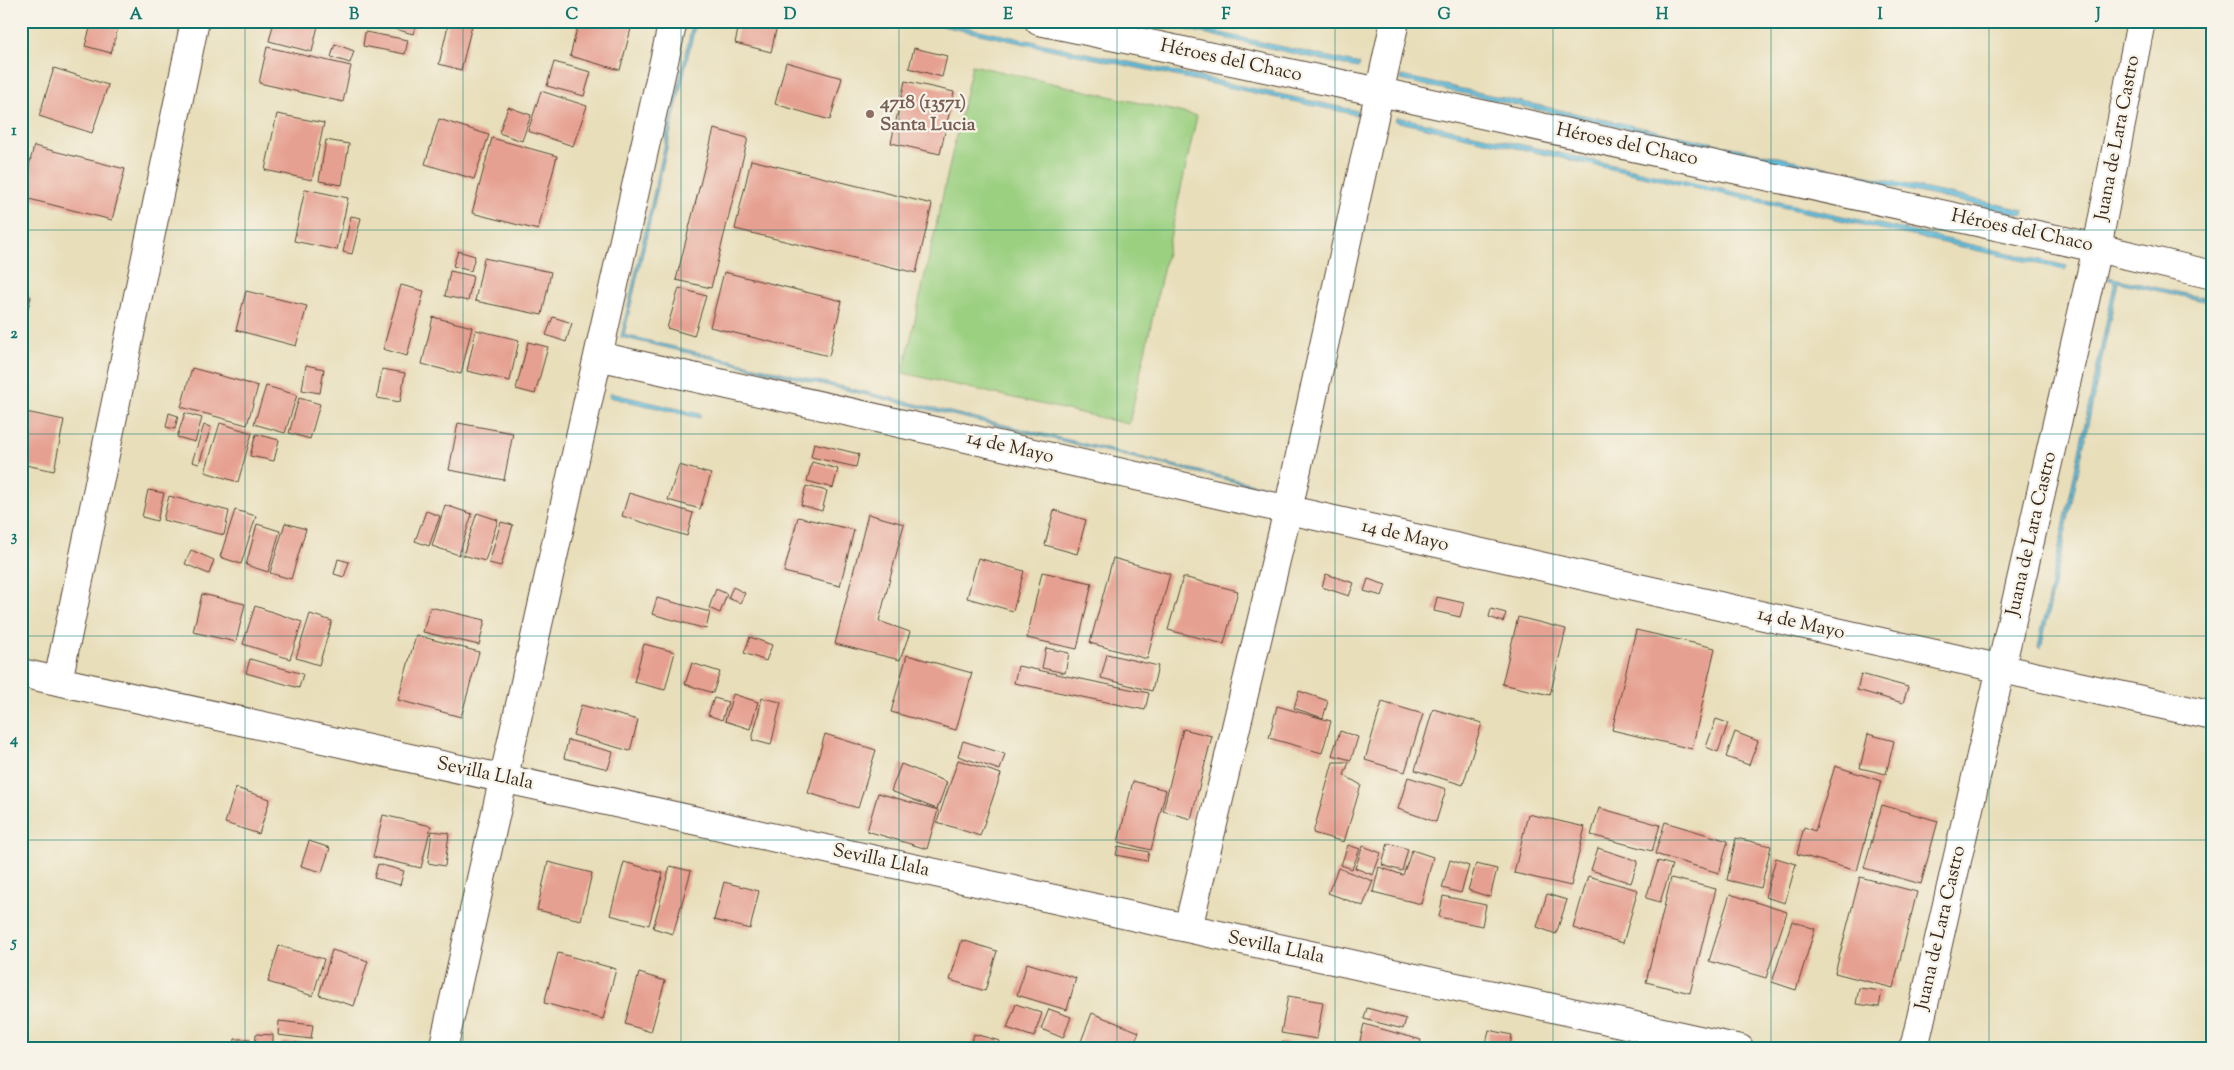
<svg xmlns="http://www.w3.org/2000/svg" width="2234" height="1070" font-family="'Sorts Mill Goudy',serif">
  <rect width="100%" height="100%" fill="#f7f3e8"/>
  <filter id="ink" filterUnits="userSpaceOnUse"><feTurbulence type="fractalNoise" baseFrequency=".02" numOctaves="2"/><feDisplacementMap in="SourceGraphic" scale="10" xChannelSelector="R" yChannelSelector="G"/><feConvolveMatrix kernelMatrix="1 2 1 2 8 2 1 2 1" color-interpolation-filters="sRGB"/></filter>
  <filter id="wash" filterUnits="userSpaceOnUse"><feTurbulence type="fractalNoise" baseFrequency=".0096" numOctaves="4" result="noise"/><feDisplacementMap in="SourceGraphic" scale="20" xChannelSelector="R" yChannelSelector="G"/><feGaussianBlur stdDeviation="1.12" result="paint"/><feColorMatrix in="noise" values="0 0 0 0 0 0 0 0 0 0 0 0 0 0 0 0 0 1.4 0 .05"/><feComposite in="paint" operator="in"/></filter>
  <g filter="url(#wash)">
    <rect width="100%" height="100%" fill="#e8deba"/>
    <path fill="#9bd081" stroke="#6b7d50" d="M972 65 1197 116 1129 424 903 373Z"/>
    <path fill="#60bfdf" stroke="#4e747e" d="M693 21H696L624 335 1267 487 1266 489 621 337Z
      M919 21H937L1358 111 1357 115Z
      M1149 21H1166L1360 64 1358 68Z
      M1402 76 2024 210 2023 215 1401 80Z
      M1397 117 2067 266 2065 270 1395 121Z
      M2109 277 2213 300V303L2118 282 2041 648 2038 647 2115 281 2109 280Z
      M610 393 700 414V418L609 397Z"/>
    <g id="blocks">
      <path fill="#e6a091" d="M92 21H120L111 53 85 46Z
        M274 21H319L312 52 269 41Z
        M366 21H417L413 34Z
        M449 21H473L461 70 439 64Z
        M579 21H619L632 25 620 70 570 56Z
        M740 21H778L771 52 735 43Z
        M365 32 408 40 405 54 363 46Z
        M335 44 354 51 350 63 331 57Z
        M267 47 351 66 343 102 259 83Z
        M914 48 947 56 942 77 909 68Z
        M554 62 591 72 584 96 547 86Z
        M786 62 842 78 830 120 775 104Z
        M54 68 108 85 92 133 39 116Z
        M905 81 954 92 940 154 891 143Z
        M541 91 587 106 573 146 528 131Z
        M508 107 531 115 522 141 499 133Z
        M277 114 324 123 312 180 265 170Z
        M439 119 489 135 474 179 425 164Z
        M714 129 748 138 711 288 676 280Z
        M492 138 557 156 538 230 472 213Z
        M326 140 349 144 342 185 319 181Z
        M34 146 125 169 112 220 21 197Z
        M751 160 932 204 916 273 735 229Z
        M305 189 348 198 337 250 294 241Z
        M351 216 361 218 352 254 343 252Z
        M458 251 475 256 471 271 453 266Z
        M484 258 551 272 542 315 475 301Z
        M450 271 473 276 468 301 445 296Z
        M724 272 842 301 829 356 710 327Z
        M401 285 424 291 407 356 383 349Z
        M679 288 706 296 694 336 667 328Z
        M246 291 307 306 296 346 236 330Z
        M21 294 31 297 22 330H21Z
        M433 317 472 327 461 374 422 364Z
        M553 317 572 323 566 342 546 335Z
        M476 330 519 340 510 381 467 371Z
        M528 342 548 347 535 394 516 389Z
        M306 365 324 369 320 393 302 390Z
        M192 368 258 386 247 425 181 407Z
        M382 369 405 373 400 402 377 398Z
        M266 386 297 395 285 433 254 424Z
        M299 398 320 404 310 439 289 433Z
        M21 411 64 420 54 471 21 464Z
        M169 413 178 416 175 429 166 427Z
        M185 413 202 418 195 442 177 437Z
        M220 423 252 433 238 482 205 472Z
        M458 423 513 433 504 480 449 470Z
        M204 425 211 427 199 464 192 462Z
        M256 434 279 440 274 461 250 456Z
        M814 443 859 454 856 467 811 457Z
        M812 462 838 469 833 488 807 481Z
        M679 465 711 474 700 509 668 500Z
        M806 486 827 491 822 511 801 505Z
        M148 490 164 493 157 521 142 517Z
        M629 493 693 513 687 536 622 516Z
        M169 496 229 511 224 535 163 520Z
        M445 505 472 514 459 555 432 546Z
        M235 510 256 516 241 564 220 557Z
        M1054 510 1086 520 1077 554 1045 545Z
        M426 511 440 516 429 546 415 541Z
        M477 513 498 520 485 561 463 555Z
        M868 514 904 524 879 621 910 632 900 660 835 644Z
        M798 517 854 530 840 586 784 572Z
        M501 522 513 525 501 566 489 563Z
        M285 523 306 529 291 579 270 573Z
        M257 524 280 531 268 572 246 565Z
        M191 550 214 560 209 574 185 564Z
        M978 558 1024 571 1013 611 967 598Z
        M1113 558 1170 574 1147 659 1090 643Z
        M338 559 349 562 344 577 334 574Z
        M1042 572 1092 583 1077 649 1027 638Z
        M1326 574 1354 583 1349 596 1322 587Z
        M1183 577 1238 591 1224 644 1168 630Z
        M1368 579 1386 585 1382 596 1364 591Z
        M733 587 745 593 740 603 728 598Z
        M716 589 727 594 720 613 709 608Z
        M202 594 245 604 236 642 193 632Z
        M1437 597 1464 603 1460 617 1434 611Z
        M657 598 710 612 706 629 652 614Z
        M255 606 302 622 290 659 243 644Z
        M430 607 485 620 479 645 423 632Z
        M1491 609 1506 613 1503 622 1489 617Z
        M310 614 332 621 319 665 296 658Z
        M1518 617 1566 629 1550 695 1502 684Z
        M1636 630 1715 648 1692 749 1612 730Z
        M416 635 479 652 461 717 398 700Z
        M750 637 772 645 766 661 744 653Z
        M644 644 675 652 665 690 634 682Z
        M1046 648 1069 653 1065 673 1042 668Z
        M1107 654 1158 666 1152 691 1101 678Z
        M907 655 972 673 956 730 891 712Z
        M250 659 303 674 299 688 246 673Z
        M692 663 720 672 713 693 685 684Z
        M1018 666 1149 693 1145 710 1014 683Z
        M1861 674 1908 687 1903 703 1857 690Z
        M1299 691 1328 701 1323 718 1294 708Z
        M733 694 758 702 750 729 725 721Z
        M714 698 728 702 722 720 708 715Z
        M762 698 781 702 771 745 752 740Z
        M1382 702 1423 714 1405 772 1365 760Z
        M581 705 638 720 630 751 573 735Z
        M1277 706 1331 721 1322 753 1269 738Z
        M1433 709 1482 723 1463 785 1415 770Z
        M1716 719 1728 723 1718 752 1706 747Z
        M1183 729 1212 736 1191 819 1163 811Z
        M1340 731 1358 737 1351 760 1332 755Z
        M1735 732 1758 741 1749 765 1726 757Z
        M825 734 876 750 858 808 808 793Z
        M1868 734 1894 741 1886 774 1860 768Z
        M568 740 613 752 608 769 564 758Z
        M963 741 1005 754 1000 770 958 756Z
        M958 760 1001 774 980 836 937 822Z
        M1333 762H1349L1344 775 1361 785 1344 842 1313 833Z
        M901 764 947 782 937 809 891 791Z
        M1835 766 1881 781 1857 871 1797 854 1804 827 1815 831Z
        M1408 777 1446 789 1436 822 1398 809Z
        M1133 781 1166 790 1151 850 1118 842Z
        M236 788 270 799 259 834 225 823Z
        M878 793 938 810 927 849 867 831Z
        M1882 805 1938 821 1921 884 1864 868Z
        M1599 808 1660 825 1652 851 1591 835Z
        M1528 814 1585 827 1571 886 1514 873Z
        M383 815 431 826 421 868 373 857Z
        M1665 822 1728 841 1719 873 1655 854Z
        M432 831 449 833 445 866 428 863Z
        M1736 838 1771 846 1761 888 1727 880Z
        M309 841 330 848 322 872 301 866Z
        M1388 843 1408 849 1402 871 1382 865Z
        M1348 845 1360 849 1352 869 1341 865Z
        M1118 846 1149 852 1147 861 1116 855Z
        M1363 846 1381 853 1373 875 1355 868Z
        M1598 848 1638 861 1631 883 1591 870Z
        M1412 850 1433 857 1421 904 1373 892 1379 867 1403 875Z
        M1776 858 1796 864 1785 903 1765 897Z
        M1450 860 1469 866 1461 893 1442 888Z
        M1658 861 1672 865 1660 902 1646 898Z
        M548 862 592 873 581 920 537 910Z
        M624 862 663 873 649 925 610 915Z
        M378 864 404 871 400 885 374 878Z
        M1476 864 1497 869 1490 897 1468 890Z
        M670 866 691 871 673 934 653 928Z
        M1338 868 1373 881 1363 906 1328 893Z
        M1588 876 1638 890 1623 943 1573 928Z
        M1860 877 1917 892 1893 988 1835 973Z
        M1671 878 1716 889 1690 993 1646 982Z
        M724 882 759 891 750 929 714 920Z
        M1547 894 1567 900 1556 934 1537 927Z
        M1730 894 1787 912 1766 978 1709 961Z
        M1443 896 1486 905 1482 926 1439 917Z
        M1792 921 1815 929 1796 990 1772 982Z
        M962 940 997 951 985 991 950 980Z
        M279 946 324 959 313 996 268 982Z
        M332 950 368 961 354 1006 319 995Z
        M558 953 616 969 603 1019 544 1003Z
        M1027 963 1076 978 1067 1010 1017 995Z
        M639 973 665 981 651 1032 625 1024Z
        M1859 988 1882 991 1879 1007 1856 1004Z
        M1288 996 1323 1002 1317 1039 1281 1033Z
        M1016 1004 1042 1013 1034 1037 1007 1028Z
        M1367 1008 1406 1019 1403 1029 1364 1019Z
        M1049 1009 1071 1017 1063 1038 1041 1029Z
        M1092 1013 1139 1032 1132 1049H1092L1080 1044Z
        M279 1021 313 1025 311 1039 278 1035Z
        M1364 1024 1421 1040 1419 1049H1358Z
        M1489 1030 1512 1035 1509 1049H1485Z
        M256 1034 273 1035V1049H255Z
        M974 1034 1000 1041 998 1049H970Z
        M235 1039H250L249 1049H234Z
        M282 1042 329 1045V1049H281Z
        M1282 1042 1303 1048V1049H1280Z"/>
    </g>
  </g>
  <g filter="url(#ink)">
    <use href="#blocks" fill-opacity="0" stroke="#554535" stroke-width="1"/>
    <g fill="none" stroke-linecap="round" stroke-linejoin="round">
      <defs>
        <path id="minor" d="M1039 21 1380 92 2097 248 2213 275
          M598 356 2213 716
          M21 673 1740 1049
          M58 681 195 21
          M1188 928 1288 510 1395 21
          M443 1049 673 21
          M1912 1049 1915 1044 2097 248 2141 21"/>
      </defs>
      <use href="#minor" stroke="#554535" stroke-width="30"/>
      <use href="#minor" stroke="#fff" stroke-width="28"/>
    </g>
  </g>
  <path fill="none" stroke="#0f766e" stroke-width="1" stroke-opacity="0.55" d="M245 21V1049M463 21V1049M681 21V1049M899 21V1049M1117 21V1049M1335 21V1049M1553 21V1049M1771 21V1049M1989 21V1049M21 230H2213M21 434H2213M21 636H2213M21 840H2213"/>
  <circle fill="#8d6e63" stroke="#f7f3e8" stroke-width="2" cx="870" cy="114" r="5"/>
  <g text-anchor="middle" dominant-baseline="central" stroke-width="4.5" stroke-linejoin="round" paint-order="stroke">
    <g font-size="19" fill="#3b2a1e" stroke="#f7f3e8">
      <text transform="translate(1231 61) rotate(12)">Héroes del Chaco</text>
      <text transform="translate(2118 138) rotate(-79)">Juana de Lara Castro</text>
      <text transform="translate(1627 145) rotate(12)">Héroes del Chaco</text>
      <text transform="translate(2022 231) rotate(12)">Héroes del Chaco</text>
      <text transform="translate(1010 448) rotate(13)">14 de Mayo</text>
      <text transform="translate(2032 534) rotate(-77)">Juana de Lara Castro</text>
      <text transform="translate(1405 536) rotate(13)">14 de Mayo</text>
      <text transform="translate(1801 624) rotate(13)">14 de Mayo</text>
      <text transform="translate(485 774) rotate(12)">Sevilla Llala</text>
      <text transform="translate(881 861) rotate(12)">Sevilla Llala</text>
      <text transform="translate(1941 928) rotate(-77)">Juana de Lara Castro</text>
      <text transform="translate(1276 948) rotate(12)">Sevilla Llala</text>
    </g>
    <g font-size="19" font-weight="bold" fill="#785e54" stroke="#f7f3e8" text-anchor="start">
      <text x="880" y="103">4718 (13571)<tspan x="880" dy="22">Santa Lucia</tspan></text>
    </g>
  </g>
  <rect width="2234" height="1070" fill="none" stroke="#f7f3e8" stroke-width="55"/>
  <rect x="28" y="28" width="2178" height="1014" fill="none" stroke="#0f766e" stroke-width="2"/>
  <g font-size="16" text-anchor="middle" font-weight="bold" fill="#0f766e">
    <text x="136" y="19">A</text>
    <text x="354" y="19">B</text>
    <text x="572" y="19">C</text>
    <text x="790" y="19">D</text>
    <text x="1008" y="19">E</text>
    <text x="1226" y="19">F</text>
    <text x="1444" y="19">G</text>
    <text x="1662" y="19">H</text>
    <text x="1880" y="19">I</text>
    <text x="2098" y="19">J</text>
    <text x="14" y="135">1</text>
    <text x="14" y="338">2</text>
    <text x="14" y="541">3</text>
    <text x="14" y="744">4</text>
    <text x="14" y="947">5</text>
  </g>
</svg>
